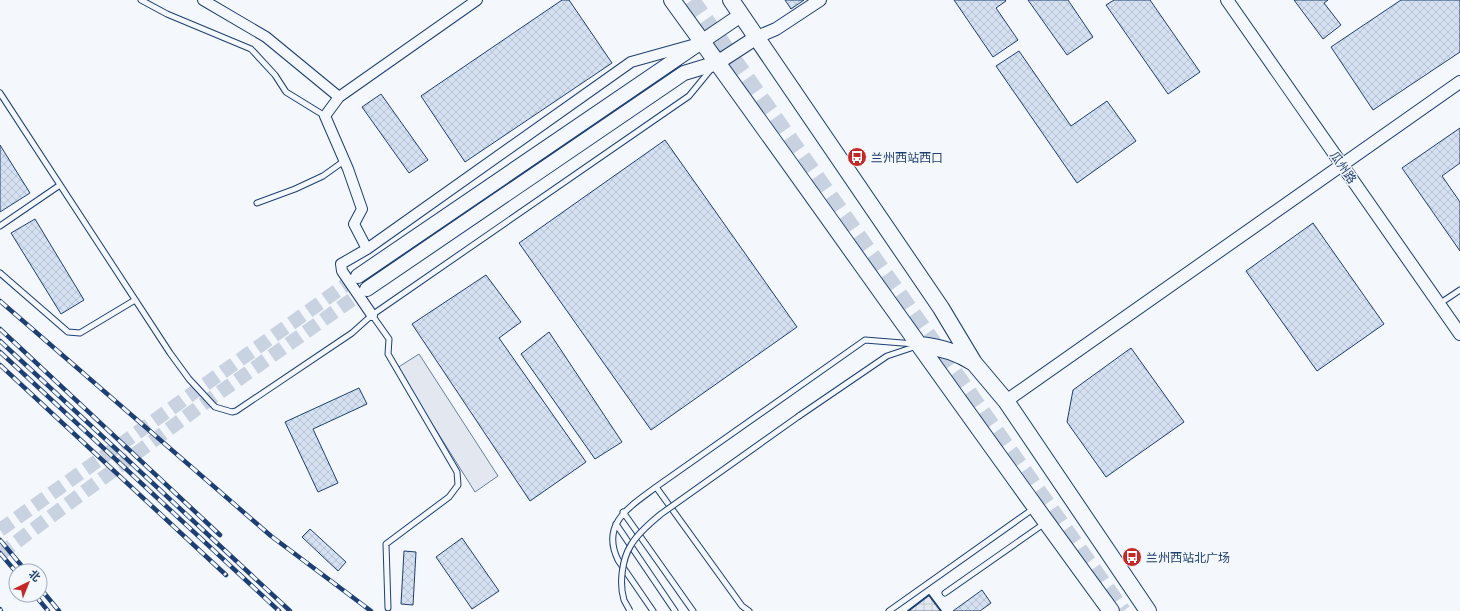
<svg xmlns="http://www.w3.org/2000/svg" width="1460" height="611" font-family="'Playfair Display','Noto Sans SC',serif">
  <defs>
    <pattern id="plaza-grid" width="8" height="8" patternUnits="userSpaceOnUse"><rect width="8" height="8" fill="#e3e8f0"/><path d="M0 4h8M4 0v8" fill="none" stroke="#c2c8d1"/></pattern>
    <pattern id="building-cross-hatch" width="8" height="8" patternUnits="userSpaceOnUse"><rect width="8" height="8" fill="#d5e0f0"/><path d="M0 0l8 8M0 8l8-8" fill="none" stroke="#b6c1d1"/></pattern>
  </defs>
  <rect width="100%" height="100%" fill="#f4f7fb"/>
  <path fill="#e3e8f0" stroke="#687fa3" d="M419 354 498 476 475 492 397 368Z"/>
  <path fill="url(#plaza-grid)" stroke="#687fa3" d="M929 595 941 611H908Z"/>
  <path fill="url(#building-cross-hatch)" stroke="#1d3f73" d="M562 0H569L612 63 465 162 421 96Z
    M785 0H804L791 9Z
    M954 0H1005L1006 1 996 8 1018 40 993 57Z
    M1028 0H1068L1093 37 1067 55Z
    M1114 0H1150L1200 72 1168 94 1106 5Z
    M1294 0H1328L1324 3 1341 25 1323 39Z
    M1401 0H1460V52L1373 110 1331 47Z
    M1019 51 1071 126 1107 101 1136 141 1077 183 996 66Z
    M381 94 428 160 409 173 362 107Z
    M1460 128V163L1442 176 1460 202V251L1402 168Z
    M665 140 797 327 651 430 519 243Z
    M0 145 30 193 0 212Z
    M35 219 84 300 61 314 11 233Z
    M1313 223 1384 324 1317 371 1246 271Z
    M486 275 521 322 499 338 586 462 530 501 412 324Z
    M549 332 622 442 595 459 521 354Z
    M1131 348 1184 422 1106 477 1067 422 1073 390Z
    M359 388 367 404 313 429 338 483 318 492 285 422Z
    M310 529 346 562 338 571 302 537Z
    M462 538 499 591 472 609 436 557Z
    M404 551 416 552 413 605 401 604Z
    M982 590 991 603 980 611H953Z"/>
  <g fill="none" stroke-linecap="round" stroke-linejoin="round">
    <path stroke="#c9d2e0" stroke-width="14" stroke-dasharray="14 7" stroke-linecap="butt" d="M0 530 358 276
      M0 554 199 407 367 289"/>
    <path stroke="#c9d2e0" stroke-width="16" stroke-dasharray="16 8" stroke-linecap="butt" d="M692 0 1123 611"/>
    <defs>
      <path id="service" d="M141 0 167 14 251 49 275 75 286 92 325 116
        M0 93 170 353 189 379 215 407 232 412 236 411 352 333 372 315 689 96 712 68
        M257 203 295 189 323 176 344 161
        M0 226 60 185
        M0 273 68 332 80 333 135 300
        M1439 304 1460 290
        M372 315 389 339 388 354 457 472 458 485 449 497 386 544 388 608
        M799 416 887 356 917 346
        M656 487 742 606 749 611
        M623 512 693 611
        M616 524 675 611
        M945 593 1045 523
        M653 611 618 560C600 523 631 506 656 487L865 340 915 344
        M889 611 1033 509"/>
      <path id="minor" d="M203 0 266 37 339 97
        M367 249 354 224 362 209 348 169 325 116 339 97 477 0
        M372 315 342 271 341 264 367 249 631 62 692 45"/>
      <path id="tertiary" d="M1227 0 1460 334
        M757 37 776 29 820 0
        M1006 401 1460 82"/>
      <path id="secondary" d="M358 276 741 15
        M367 289 684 73 717 63 757 37"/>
      <path id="primary" d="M672 0C819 203 963 409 1111 611
        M731 0 941 308 974 363 1006 401 1148 611
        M920 345C940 347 957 352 974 363"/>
    </defs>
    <use href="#service" stroke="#1d3f73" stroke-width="7"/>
    <use href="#minor" stroke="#1d3f73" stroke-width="12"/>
    <use href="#tertiary" stroke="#1d3f73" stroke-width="14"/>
    <use href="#secondary" stroke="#1d3f73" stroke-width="16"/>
    <use href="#primary" stroke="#1d3f73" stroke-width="18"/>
    <use href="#service" stroke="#f4f7fb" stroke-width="5"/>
    <use href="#minor" stroke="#f4f7fb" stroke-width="10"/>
    <use href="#tertiary" stroke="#f4f7fb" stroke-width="12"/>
    <use href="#secondary" stroke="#f4f7fb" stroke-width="14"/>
    <use href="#primary" stroke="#f4f7fb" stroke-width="16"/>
    <defs>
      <path id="rail" d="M0 301 271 536 371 611
        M0 329 220 535
        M0 341 290 611
        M0 352 279 611
        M0 365 226 575
        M0 540 26 571
        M0 553 16 572
        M40 588 59 611
        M35 595 48 611
        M0 609 1 611"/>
    </defs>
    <use href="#rail" stroke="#1d3f73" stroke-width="4.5"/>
    <use href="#rail" stroke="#f4f7fb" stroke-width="3" stroke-dasharray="9" stroke-linecap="butt"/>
    <defs>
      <path id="service-bridge" d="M630 611C628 607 626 604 624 600 619 584 622 559 631 545 638 533 650 523 661 514L799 416"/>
    </defs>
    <use href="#service-bridge" stroke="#1d3f73" stroke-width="7" stroke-linecap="butt"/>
    <use href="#service-bridge" stroke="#f4f7fb" stroke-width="5"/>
    <path stroke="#1d3f73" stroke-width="2" d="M908 611 929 595 941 611"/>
  </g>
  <defs>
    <symbol id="bus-disc" viewBox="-11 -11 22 22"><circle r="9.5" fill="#c62828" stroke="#f4f7fb"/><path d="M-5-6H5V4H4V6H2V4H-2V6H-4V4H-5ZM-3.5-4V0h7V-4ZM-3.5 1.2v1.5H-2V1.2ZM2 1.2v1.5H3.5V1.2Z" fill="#fff"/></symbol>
  </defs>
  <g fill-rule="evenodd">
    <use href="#bus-disc" x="846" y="146" width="22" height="22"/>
    <use href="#bus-disc" x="1121" y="546" width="22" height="22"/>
  </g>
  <g text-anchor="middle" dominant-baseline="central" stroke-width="3" stroke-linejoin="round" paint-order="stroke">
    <g font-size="12" fill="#1d3f73" stroke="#f4f7fb" text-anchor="start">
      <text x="871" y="157">兰州西站西口</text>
      <text x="1146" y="557">兰州西站北广场</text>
    </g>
    <g font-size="12" fill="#1d3f73" stroke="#f4f7fb">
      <text transform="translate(1344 167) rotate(55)">瓜州路</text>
    </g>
  </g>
  <g transform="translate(28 583) rotate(43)"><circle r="19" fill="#f4f7fb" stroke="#9eadc5"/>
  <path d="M0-3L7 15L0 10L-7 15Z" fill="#c62828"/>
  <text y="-6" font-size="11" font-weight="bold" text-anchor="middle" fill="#1d3f73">北</text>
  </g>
</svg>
